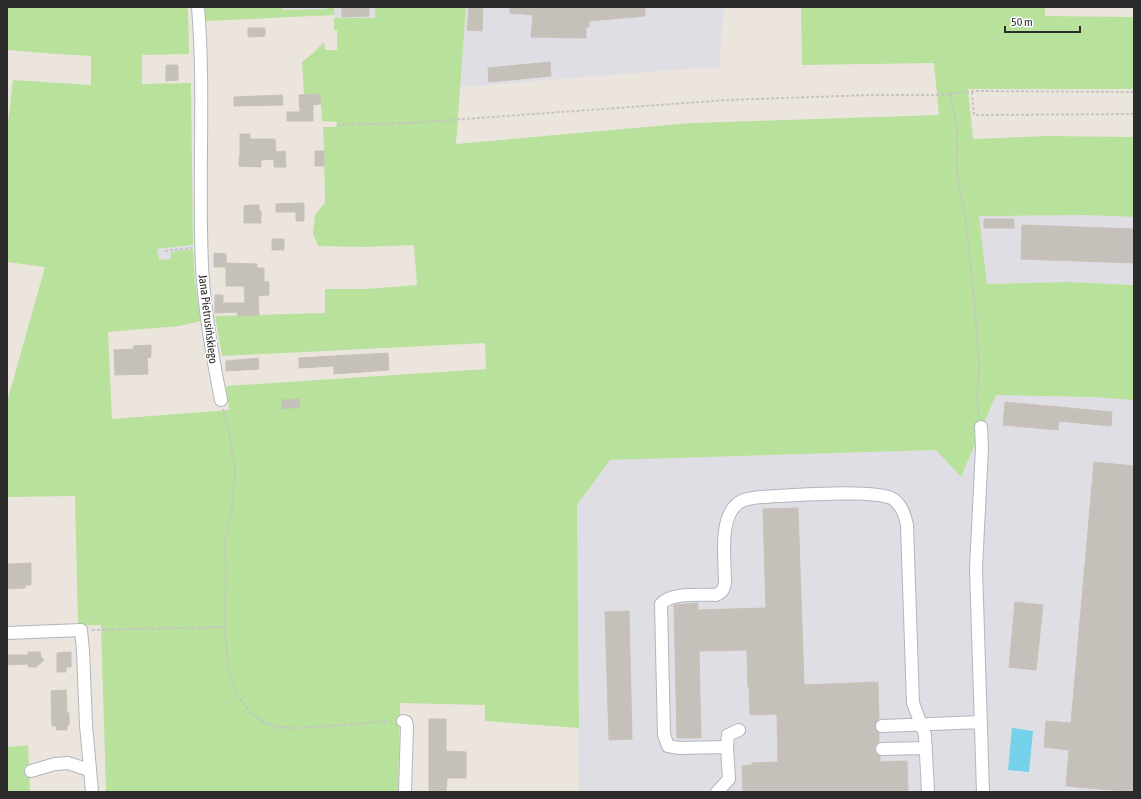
<svg xmlns="http://www.w3.org/2000/svg" width="1141" height="799" font-family="'Asap Condensed',sans-serif">
  <rect width="100%" height="100%" fill="#ece5de"/>
  <path fill="#e0dee5" d="M282 7H399V28L334 30V15L282 17Z
    M466 7H724L719 68 686 69 460 87Z
    M1084 215 1134 217V285L1068 282 986 284 979 216Z
    M193 245V249L171 252 172 259 158 260 157 249Z
    M996 395 1092 397 1134 400V792H579L577 507 578 502 610 460 936 450 961 477Z"/>
  <path fill="#b8e19c" d="M7 7H188L189 54 142 55V84L191 83 193 245 157 249 159 260 171 259V252L193 249 195 282 201 321 179 326 108 332 112 419 229 410 226 386 486 369 485 343 222 356 215 316 325 313V289H366L417 285 414 245 365 247 318 246 313 233 315 215 325 203 324 148 323 127H336L337 122 322 121 320 94H304L302 62 313 53 324 42 325 50H337V30H334V18H375V7H466L456 144 691 123 939 115 934 63 802 65 801 7H1045V16L1134 17V89H968L973 139 1046 136 1134 137V217L1084 215 979 216 987 284 1068 282 1134 285V400L1092 397 996 395 961 477 936 450 610 460 579 502 577 507 579 728 485 721V705L400 703 398 792H106L101 625 78 626 75 496 7 497V402L45 267 7 262V131L13 80 91 85V56L57 54 7 50Z
    M204 7H282L283 10 327 9 328 7H334V15L205 21Z
    M28 745 30 792H7V747Z"/>
  <path fill="#75d2ea" d="M1012 728 1033 731 1029 772 1008 770Z"/>
  <path fill="#c5c0b9" stroke="#c8c1b7" d="M342 7H369V16L342 17Z
    M469 7H483L482 31 467 30Z
    M510 7H645V16L589 21V27H586V38L531 37 533 15 510 13Z
    M248 28H265V36L248 37Z
    M550 62 551 76 489 82 488 68Z
    M166 65H178V80L166 81Z
    M320 94 321 104 313 105V121H287V112H300L299 95Z
    M282 95 283 105 234 106V97Z
    M240 134H250V139H275L276 152 285 151 286 167H274V159L261 160V167L239 166V157H240Z
    M315 151H324V166H315Z
    M304 203V221H296V212H276V204Z
    M251 205H259V211H261V223H244V206Z
    M984 219H1014V228H984Z
    M1022 225 1134 229V263L1021 259Z
    M272 239H284V250H272Z
    M214 253 226 254V263L257 264V268H264V282H269V295L258 296 259 315 238 316 237 312 215 313V295H223V303H245L244 286H226V267H214Z
    M151 345V357L147 358 148 374 115 375 114 350 134 349 133 346Z
    M388 353 389 370 334 374V366L299 368V358Z
    M258 358 259 369 226 371V361Z
    M299 399 300 407 283 409 282 400Z
    M1005 402 1112 412 1111 426 1059 421 1058 430 1003 425Z
    M1094 462 1134 466V792L1066 786 1069 750 1044 747 1046 721 1071 723Z
    M798 508 804 685 878 682 879 719 876 722 875 726 876 730 879 733V742L876 745 875 750 876 753 880 756V762L907 761 908 792H743L742 766 752 765V763L778 762 777 714 750 715 749 687H748L747 650 699 651 701 738H677L674 605 698 603V610L766 608 763 509Z
    M31 563V585H25V588L7 589V564Z
    M1015 602 1043 605 1036 670 1009 667Z
    M629 611 632 739 609 740 605 612Z
    M28 652H40L41 657 44 660 36 667H29L28 664 7 665V655H28Z
    M71 652V667H66V672H57V653Z
    M66 690 67 713H69V725H67V730H57L56 726H52L51 691Z
    M429 719H446V751L466 752V778H447L446 792H429Z"/>
  <g fill="none" stroke-linecap="round" stroke-linejoin="round">
    <defs>
      <path id="minor" d="M198 7C205 93 198 179 202 265 204 310 212 355 221 400
        M981 427 982 448 976 568 983 792
        M7 633 81 630 83 651 86 725 92 792
        M403 721 406 722 407 726 405 792
        M882 726 981 722
        M727 747 679 748 668 746 664 735 661 604C671 592 701 595 716 595 723 592 724 589 725 582 725 560 718 515 740 502 746 498 754 498 761 497 786 496 875 488 893 499 902 505 905 515 907 525L913 703 925 735 928 792
        M882 749 926 748
        M31 771 55 764 68 763 89 770
        M717 792 729 779 727 747 728 735 739 730"/>
    </defs>
    <use href="#minor" stroke="#b1b5be" stroke-width="14"/>
    <path stroke="#c4c4c4" stroke-width="2" stroke-dasharray="3 2" stroke-linecap="butt" d="M972 92 974 115 1134 114
      M950 94 957 128V176L965 215 974 297 979 365 977 401 979 416
      M337 125 409 123 727 100 870 95H937L976 91 1134 92
      M165 251 192 248
      M223 409 230 437 235 469 234 486 232 507 224 547 226 564 225 627 227 658 231 680 237 695 249 711 264 723 283 728H301L394 721
      M92 630 225 627"/>
    <use href="#minor" stroke="#fff" stroke-width="12"/>
  </g>
  <g text-anchor="middle" dominant-baseline="central" stroke-width="3" stroke-linejoin="round" paint-order="stroke">
    <g font-size="12" fill="#2b2b2b" stroke="#fff">
      <text transform="translate(208 319) rotate(83)">Jana Pietrusińskiego</text>
    </g>
  </g>
  <rect width="1141" height="799" fill="none" stroke="#2b2b2b" stroke-width="16"/>
  <path d="M1005 26v6h75v-6" fill="none" stroke="#2b2b2b" stroke-width="2"/>
  <text x="1011" y="26" font-size="12" fill="#2b2b2b" stroke="#ffffff" stroke-width="3" paint-order="stroke">50 m</text>
</svg>
